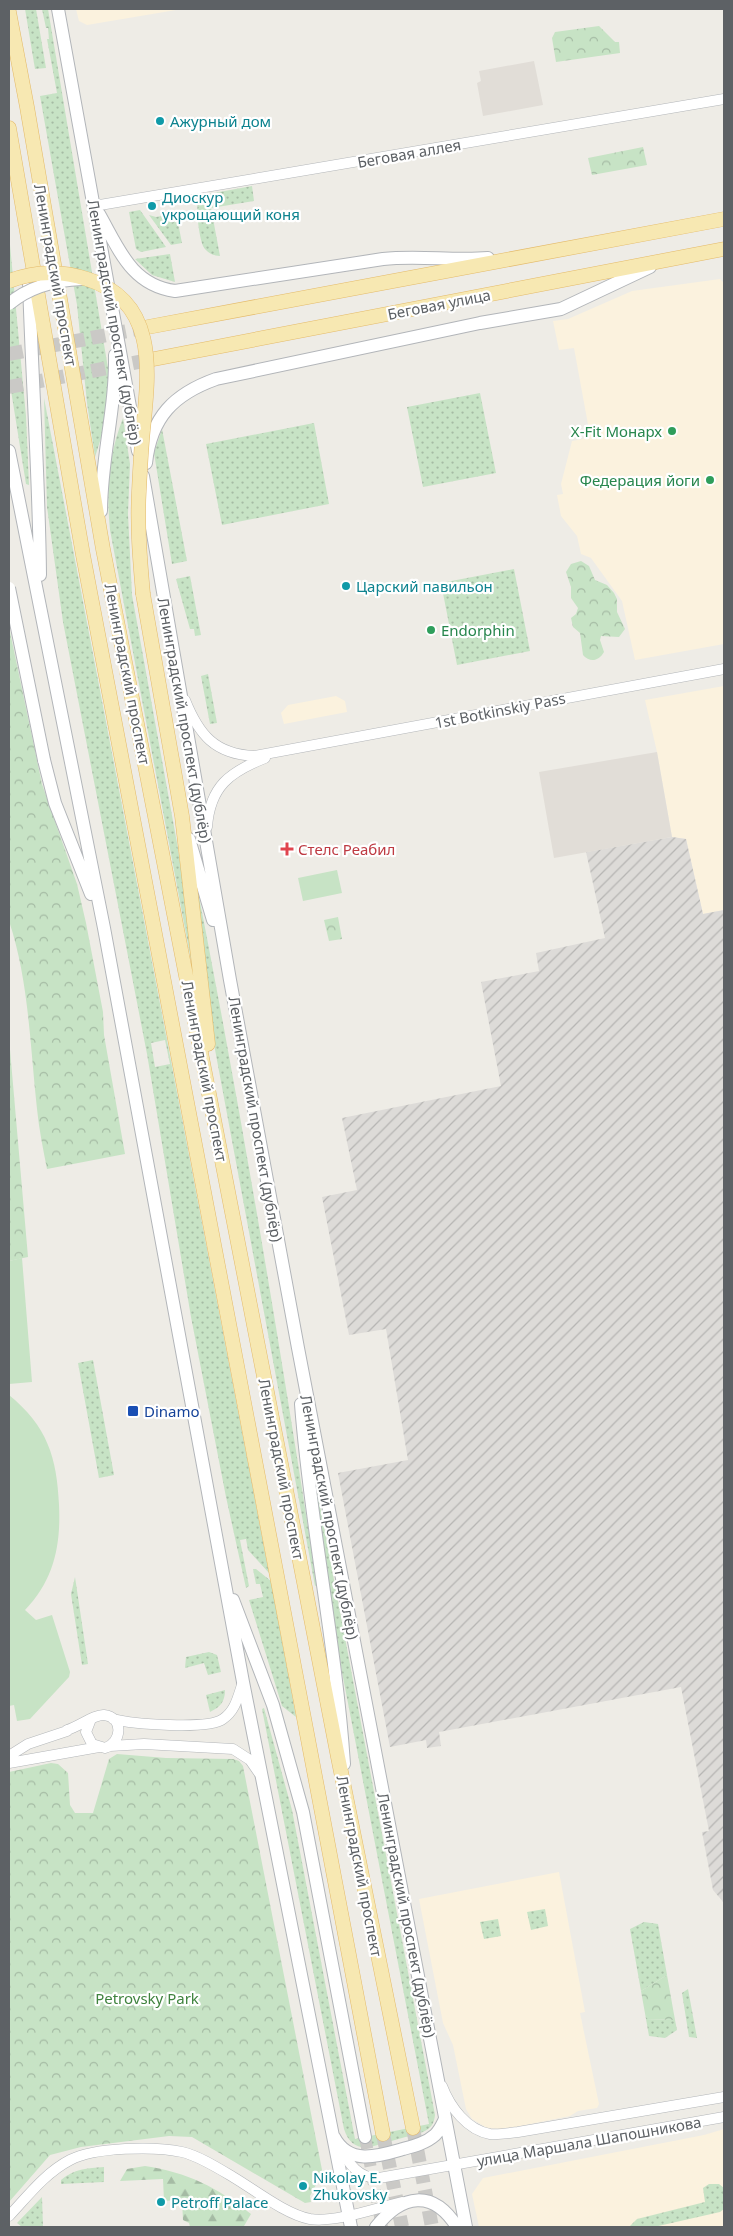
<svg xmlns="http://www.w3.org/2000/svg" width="733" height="2236" font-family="'Noto Sans',sans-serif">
  <defs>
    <pattern id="industrial-furrows" width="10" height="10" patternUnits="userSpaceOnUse" patternTransform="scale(1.25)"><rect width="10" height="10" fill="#dddbd8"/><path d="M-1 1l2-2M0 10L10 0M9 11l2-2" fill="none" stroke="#b6b5b3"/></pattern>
    <pattern id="grass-dots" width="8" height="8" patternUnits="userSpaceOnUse" patternTransform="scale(1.25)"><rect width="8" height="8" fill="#c7e3c5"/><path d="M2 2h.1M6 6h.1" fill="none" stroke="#a5bba4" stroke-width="1.8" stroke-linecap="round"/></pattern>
    <pattern id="forest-firs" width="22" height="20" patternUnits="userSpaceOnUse" patternTransform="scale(1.25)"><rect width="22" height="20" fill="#c7e3c5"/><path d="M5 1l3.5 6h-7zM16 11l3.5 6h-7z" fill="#a5bba4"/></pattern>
    <pattern id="park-crowns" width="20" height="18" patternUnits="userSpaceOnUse" patternTransform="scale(1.25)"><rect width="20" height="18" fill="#c7e3c5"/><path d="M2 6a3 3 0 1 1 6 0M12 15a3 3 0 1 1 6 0" fill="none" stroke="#a5bba4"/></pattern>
  </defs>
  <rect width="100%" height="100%" fill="#eeece6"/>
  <path fill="#fbf2de" d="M76 9H182L87 25 79 21Z
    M720 279 724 283V644L635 660 622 601 591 558 581 554 577 536 561 516 557 495 563 494 561 484 572 441 583 439 589 430 574 348 559 350 553 321 568 319 632 291Z
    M724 686V910L703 914 686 839 672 837 657 752 645 700Z
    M336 696 345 701 347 712 284 724 281 713 288 705Z
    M559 1872 585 2012 580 2013 599 2104 597 2108 578 2111 570 2116 506 2129 487 2128 472 2119 466 2109 453 2045 443 2023 419 1899Z
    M724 2129V2227H479L472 2194 483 2178 704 2135Z"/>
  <path fill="url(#industrial-furrows)" d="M672 837 686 839 703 914 724 910V1903L713 1890 702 1832 709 1831 681 1687 439 1732 441 1746 427 1748 426 1740 390 1747 338 1473 408 1460 386 1329 349 1335 322 1197 357 1190 342 1118 501 1086 481 982 539 971 536 953 605 938 586 852Z"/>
  <path fill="#e1ddd7" d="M534 61 543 105 483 116 477 83 481 81 479 71Z
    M657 752 672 837 554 858 539 772Z"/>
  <path fill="url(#grass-dots)" fill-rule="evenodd" d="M25 9H36L46 68 35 69Z
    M42 9H48L110 380 106 422 95 457 87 403 77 305 40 96 57 93 47 39H49L48 28H46Z
    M252 186 254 201 211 208 220 256C213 256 206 252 203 246 199 237 195 206 199 198L203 195Z
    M140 210 166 247 141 252 136 249 129 212Z
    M176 213 182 243 171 245 149 215 156 217Z
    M9 234 26 416 29 485 26 484 9 378Z
    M170 254 175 282 152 275 135 259Z
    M480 393 496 473 423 487 407 407Z
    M44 398 269 1573 248 1550 246 1539 240 1540 249 1586 246 1588 226 1497 191 1317 147 1054 63 622 47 507ZM165 1040 170 1064 155 1067 151 1043Z
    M123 418 130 464 128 514 132 595 177 843 197 970 193 971 110 530C106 489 108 457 123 418Z
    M314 423 329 504 222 525 206 444Z
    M162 429 187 561 172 564 154 453Z
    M514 569 530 651 457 665 441 583Z
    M190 576 201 635 195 636 194 629H190L176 579Z
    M208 674 217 723 210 724 201 676Z
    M189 846C238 1091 279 1338 317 1585L315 1586 208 1012Z
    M93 1360 114 1475 99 1478 78 1363Z
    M315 1479 435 2115C434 2124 431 2128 423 2132L367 2148C354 2147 348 2141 344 2129L262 1709 264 1708 292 1810 355 2139 429 2124 342 1672 313 1480Z
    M253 1569H256L271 1581 296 1717 282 1706 249 1600 263 1597 260 1584H256Z
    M75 1577 88 1664 82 1665 71 1594Z
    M209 1652 217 1655 221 1672 208 1675 204 1663 185 1668 186 1657Z
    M225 1690C225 1702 220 1707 210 1712L206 1695Z
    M545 1909 548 1926 531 1930 527 1912Z
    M498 1919 501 1936 484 1939 480 1922Z
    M644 1922 658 1924 667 1975 641 1991 630 1929Z
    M688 1989 697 2038 689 2037 682 1993Z
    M646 2019 675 2020 677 2030 665 2038 649 2036Z
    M104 2167V2182L61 2184V2180C74 2169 87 2168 104 2167Z
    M709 2184H719L724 2188V2209L720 2212 654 2227H629L637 2219 705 2202 703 2188Z
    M42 2197 43 2227H22L17 2223Z"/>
  <path fill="url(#forest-firs)" d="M145 2166C187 2172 218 2188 251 2214L244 2226 190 2227 189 2223 183 2220 182 2200 164 2201 163 2179 120 2181 127 2169Z"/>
  <path fill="url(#park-crowns)" d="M599 26 615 42H619L620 53 556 62 552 38 555 32Z
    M643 147 647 165 592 175 588 158Z
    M581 561 589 566 595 580 607 585 614 593 617 599V612L625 629 619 637 601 636 600 640 604 652C599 661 590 663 583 655L580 633 573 627 571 618 576 614 578 608 571 598V587L566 572 571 564Z
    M9 627 42 784 77 884 86 923 103 1012 104 1035 125 1154 47 1169C43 1149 39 1129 37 1109 30 1046 29 981 9 921Z
    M338 917 342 939 329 941 324 920Z
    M9 1038 28 1257 9 1261Z
    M117 1754 166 1758 233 1759 239 1761 243 1766 324 2180 317 2183 310 2196 311 2202 305 2203 192 2137 169 2136 81 2147 50 2155 9 2202V1772L51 1763 58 1764 68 1773 70 1805 75 1813H93L109 1759Z
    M667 1975 675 2020 646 2019 641 1991Z"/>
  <path fill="#c7e3c5" d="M337 870 342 893 303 901 298 878Z
    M22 1258 32 1382 9 1384V1261Z
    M9 1395C47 1426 57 1457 59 1505 61 1545 54 1580 25 1610L36 1620 52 1615 70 1672 69 1677 30 1719 17 1721 14 1705 9 1706Z"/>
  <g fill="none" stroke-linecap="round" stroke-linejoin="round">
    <path stroke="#cac9c6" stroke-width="12" stroke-dasharray="12 6" stroke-linecap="butt" d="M365 2137 382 2227"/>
    <path stroke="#cac9c6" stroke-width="14" stroke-dasharray="14 7" stroke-linecap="butt" d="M9 354 148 327
      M9 387 154 359
      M413 2128 432 2227
      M383 2134 402 2227"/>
    <defs>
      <path id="tertiary" d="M94 206 724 99
        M185 700C199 735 215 754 254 756L724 669
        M207 827C210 786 230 772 265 758
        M113 1719C132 1724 208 1730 223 1719 236 1710 238 1696 243 1682
        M110 1746 144 1744 233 1749 250 1760 259 1773
        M9 1756 28 1744 67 1731V1730C78 1727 95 1714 104 1715 124 1717 122 1743 105 1748L92 1744 86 1732 91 1719
        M9 1763 99 1747
        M442 2086C450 2107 467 2130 490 2134 499 2135 509 2133 518 2132L724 2097
        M340 2148C349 2164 359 2179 379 2178L724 2117
        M9 2216C27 2197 45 2173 70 2160 95 2147 155 2146 182 2152 199 2156 218 2168 233 2177 255 2190 285 2214 310 2219 335 2223 376 2208 402 2202"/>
      <path id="secondary" d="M58 9 138 451
        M99 214C119 249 131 285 175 291L383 259C418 255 453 261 488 258
        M29 282C32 380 39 477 40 575
        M9 451 104 928 243 1682 351 2227
        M146 463C151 417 174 394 216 379L480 323 561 309 650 267
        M143 476 230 980 298 1348 466 2227
        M101 511C101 459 116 408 115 355
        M44 760 55 803 91 894
        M189 839 213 920
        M301 1404C310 1525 336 1643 344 1764
        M233 1600 273 1705 303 1812 365 2137
        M334 2137C349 2166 379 2156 403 2149 414 2146 426 2143 435 2135 440 2130 442 2125 445 2119
        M376 2227C402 2194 433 2189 457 2227"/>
      <path id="primary" d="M9 12 27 107 103 549 338 1757 413 2128
        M9 128 83 555 383 2134
        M148 327 724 219
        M154 359 724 249
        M143 594 182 816 208 1044"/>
    </defs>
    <use href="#tertiary" stroke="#b3b6b9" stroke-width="11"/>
    <use href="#secondary" stroke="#b2b5b9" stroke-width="14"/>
    <use href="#primary" stroke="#e4ba69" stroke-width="15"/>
    <use href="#tertiary" stroke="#fff" stroke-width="10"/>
    <use href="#secondary" stroke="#fff" stroke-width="12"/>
    <use href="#primary" stroke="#f7e8b2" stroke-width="14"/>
    <defs>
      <path id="secondary-bridge" d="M9 304C29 287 55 280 82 279
        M9 588 44 760"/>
      <path id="primary-bridge" d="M9 281C35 271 60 270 87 279 158 301 149 371 143 430 141 450 140 471 139 491 137 525 140 560 143 594"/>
    </defs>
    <use href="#secondary-bridge" stroke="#b2b5b9" stroke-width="14" stroke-linecap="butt"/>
    <use href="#primary-bridge" stroke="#e4ba69" stroke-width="15" stroke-linecap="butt"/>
    <use href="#secondary-bridge" stroke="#fff" stroke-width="12"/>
    <use href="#primary-bridge" stroke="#f7e8b2" stroke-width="14"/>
  </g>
  <g fill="#0f9aa8" stroke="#fff" stroke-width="2">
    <circle cx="160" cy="121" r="5"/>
    <circle cx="152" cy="206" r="5"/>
    <circle cx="346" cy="586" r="5"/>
    <circle cx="303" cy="2186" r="5"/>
    <circle cx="161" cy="2202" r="5"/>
  </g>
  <g fill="#2e9e5b" stroke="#fff" stroke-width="2">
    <circle cx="672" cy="431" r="5"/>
    <circle cx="710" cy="480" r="5"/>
    <circle cx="431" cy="630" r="5"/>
  </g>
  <path fill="#e0444e" stroke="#fff" stroke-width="2" d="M284.5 841.5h5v5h5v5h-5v5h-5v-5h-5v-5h5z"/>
  <rect fill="#1a4fb4" stroke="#fff" stroke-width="2" x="127" y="1405" width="12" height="12" rx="2.5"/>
  <g text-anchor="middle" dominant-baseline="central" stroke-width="4.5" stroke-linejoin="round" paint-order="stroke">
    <g font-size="15" fill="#0d838f" stroke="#fff" text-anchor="start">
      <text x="170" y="121">Ажурный дом</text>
      <text x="162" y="197">Диоскур<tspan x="162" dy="17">укрощающий коня</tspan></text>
      <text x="356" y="586">Царский павильон</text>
      <text x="313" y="2177">Nikolay E.<tspan x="313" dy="17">Zhukovsky</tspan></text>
      <text x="171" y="2202">Petroff Palace</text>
    </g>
    <g font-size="15" fill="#5d6165" stroke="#fff">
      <text transform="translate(409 153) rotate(-10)">Беговая аллея</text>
      <text transform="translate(56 275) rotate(80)">Ленинградский проспект</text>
      <text transform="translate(439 304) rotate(-11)">Беговая улица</text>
      <text transform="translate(115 322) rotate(80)">Ленинградский проспект (дублёр)</text>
      <text transform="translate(128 674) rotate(79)">Ленинградский проспект</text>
      <text transform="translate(500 710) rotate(-11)">1st Botkinskiy Pass</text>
      <text transform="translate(185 720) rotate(80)">Ленинградский проспект (дублёр)</text>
      <text transform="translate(205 1071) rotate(79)">Ленинградский проспект</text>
      <text transform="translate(256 1119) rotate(80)">Ленинградский проспект (дублёр)</text>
      <text transform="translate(282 1469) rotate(79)">Ленинградский проспект</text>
      <text transform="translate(330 1517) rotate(79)">Ленинградский проспект (дублёр)</text>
      <text transform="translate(360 1866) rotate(79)">Ленинградский проспект</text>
      <text transform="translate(407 1915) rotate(79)">Ленинградский проспект (дублёр)</text>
      <text transform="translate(589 2141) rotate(-10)">улица Маршала Шапошникова</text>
    </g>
    <g font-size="15" fill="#27864d" stroke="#fff" text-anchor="end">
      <text x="662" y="431">X-Fit Монарх</text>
      <text x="700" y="480">Федерация йоги</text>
      <text x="441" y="630" text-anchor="start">Endorphin</text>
    </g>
    <g font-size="15" fill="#be3a42" stroke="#fff" text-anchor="start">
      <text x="298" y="849">Стелс Реабил</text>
    </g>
    <g font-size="15" fill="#164399" stroke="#fff" text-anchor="start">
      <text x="144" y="1411">Dinamo</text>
    </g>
    <g font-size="15" fill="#3f833e" stroke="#fff">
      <text x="147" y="1998">Petrovsky Park</text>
    </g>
  </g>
  <rect width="733" height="2236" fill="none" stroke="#5d6165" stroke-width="20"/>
</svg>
